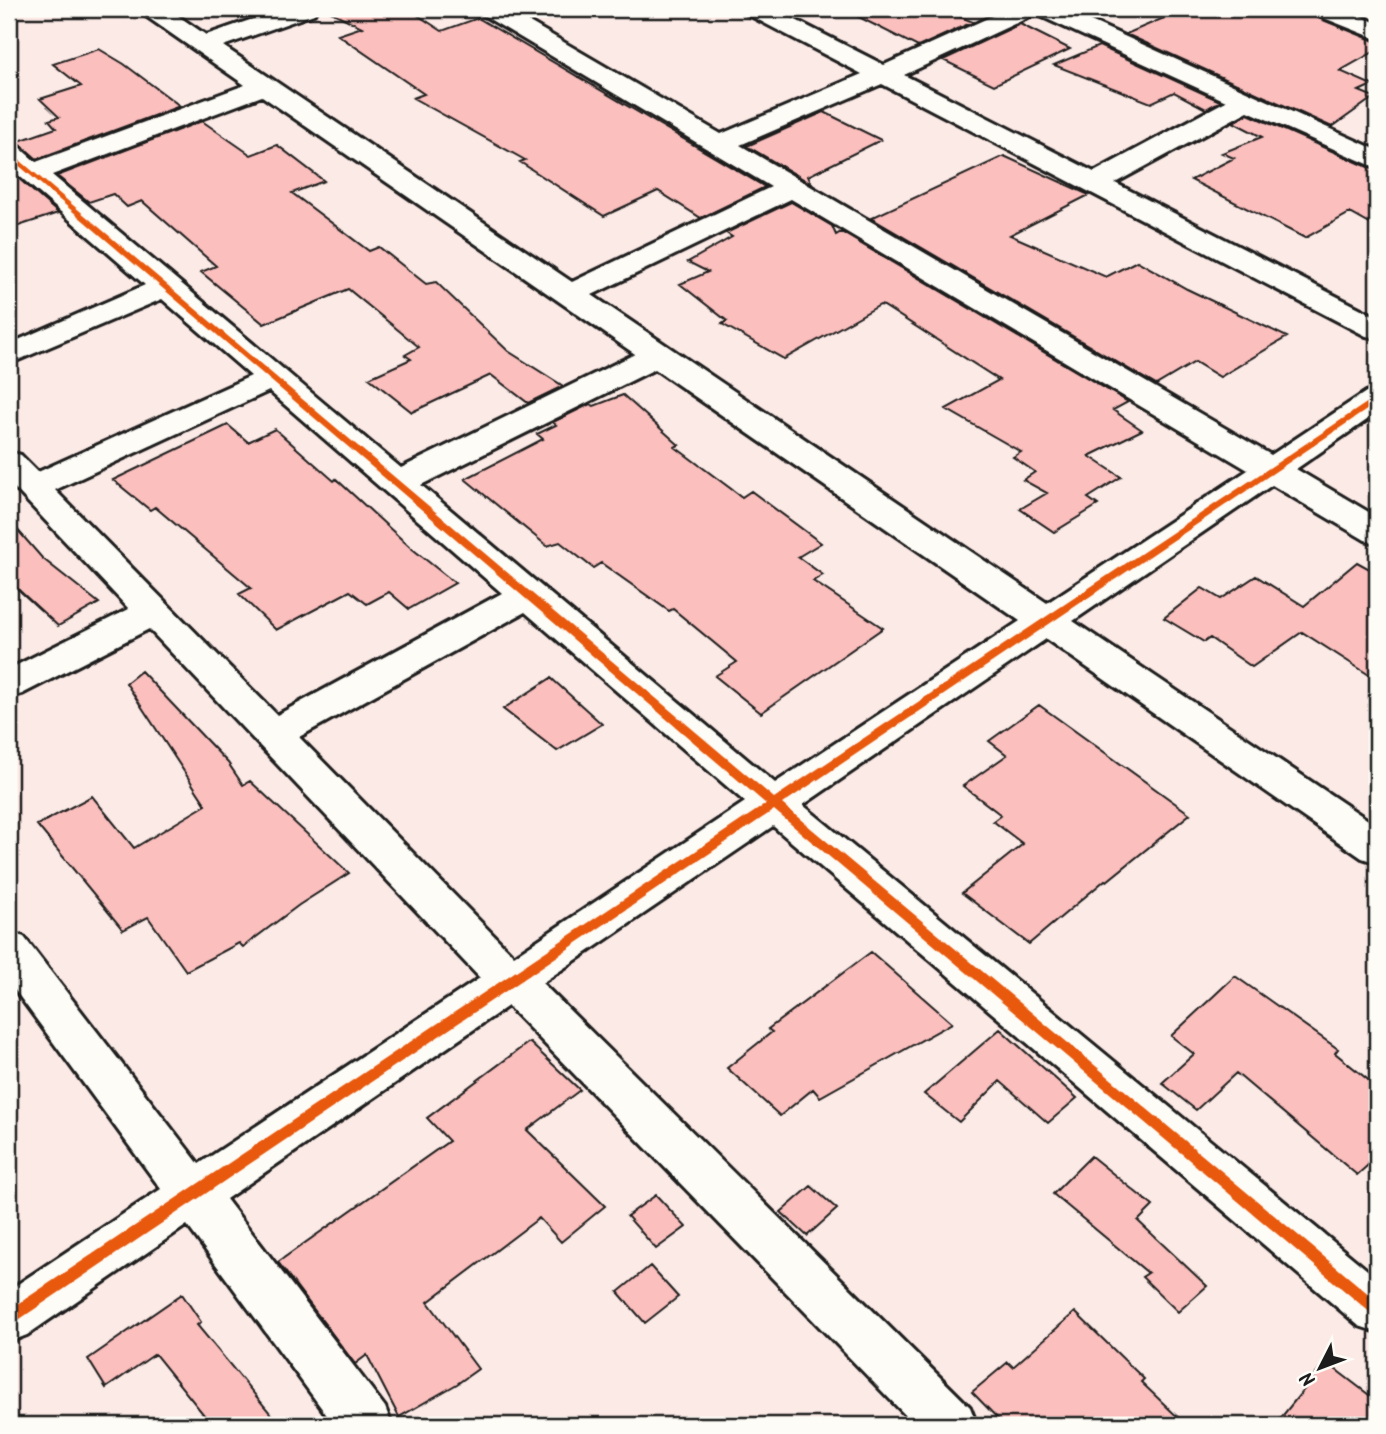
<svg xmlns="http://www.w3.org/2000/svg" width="1386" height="1434" font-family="Kalam,sans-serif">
  <rect width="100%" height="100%" fill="#fceae6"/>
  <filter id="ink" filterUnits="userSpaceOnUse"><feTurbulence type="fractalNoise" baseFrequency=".0143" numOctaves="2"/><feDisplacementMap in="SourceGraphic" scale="14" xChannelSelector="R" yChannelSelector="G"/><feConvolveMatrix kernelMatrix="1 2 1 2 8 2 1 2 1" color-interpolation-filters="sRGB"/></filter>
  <g filter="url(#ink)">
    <path fill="#fbbfbd" stroke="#1c1c1c" stroke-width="2" d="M325 9H408L442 31 478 18 765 187 701 218 658 191 604 216 520 162 525 160 413 98 424 94 338 35 362 27Z
      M843 9H942L973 22 918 47Z
      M1185 9H1307L1313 16 1377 42V50L1340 71 1372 85 1359 91 1374 97 1332 127 1126 34Z
      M1020 24 1070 49 994 85 943 60Z
      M1099 46 1220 101 1206 109 1174 92 1151 103 1054 65Z
      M99 49 124 64 180 106 37 159 21 145 13 143 56 128 49 120 59 117 40 99 81 86 53 64Z
      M824 112 881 140 808 176 812 184 747 146Z
      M1248 114 1377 171V228L1350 213 1305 238 1191 180 1234 158 1222 153 1262 137 1233 122Z
      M202 121 251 155 277 145 324 181 292 193 369 251 379 247 426 284 436 282 508 351 563 386 528 403 491 375 412 412 369 378 411 359 405 355 419 347 348 289 264 324 201 272 216 266 142 201 127 207 113 194 89 202 57 176Z
      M1004 156 1089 195 1010 235 1106 277 1137 261 1187 289 1287 337 1220 377 1195 362 1156 385 871 218Z
      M9 170 58 213 9 229Z
      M791 202 832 226 836 235 841 232 1128 402 1113 410 1142 430 1089 456 1121 477 1088 498 1098 505 1054 532 1020 509 1047 493 1023 480 1035 472 1013 457 1021 452 946 409 999 380 884 306 880 305 784 359 722 324 727 321 680 284 708 272 688 262 732 237 726 233Z
      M623 395 679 445 675 447 742 497 751 491 821 543 798 557 823 575 813 581 883 628 761 713 715 676 737 662 673 609 669 611 601 563 593 568 560 542 547 546 465 479 543 439 537 434 556 425 553 422 590 404 594 406Z
      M228 425 248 442 275 429 334 481 336 479 410 547 455 583 409 609 389 592 367 604 350 591 276 630 239 594 251 588 155 507 150 510 113 480Z
      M9 520 42 558 99 603 58 626 9 581Z
      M1357 562 1377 573V680L1302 632 1252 667 1210 638 1204 642 1164 618 1202 588 1221 599 1256 576 1304 606Z
      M141 671 228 763 243 785 250 781 349 873 299 905 243 947 239 943 186 971 148 917 123 930 37 825 92 796 134 848 206 805 126 683Z
      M551 678 602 724 557 751 503 709Z
      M1039 705 1190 814 1107 881 1105 880 1029 944 962 893 1023 844 993 821 1001 815 963 786 1007 755 989 741Z
      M871 952 952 1023 820 1097 813 1089 780 1116 727 1068 772 1032 768 1029Z
      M1235 976 1338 1049 1335 1053 1377 1087V1157L1357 1175 1236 1073 1196 1110 1162 1083 1194 1054 1171 1036Z
      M1000 1029 1077 1098 1048 1123 1000 1081 959 1122 924 1094Z
      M529 1042 580 1090 527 1130 605 1206 561 1242 539 1218 428 1302 478 1369 457 1384 399 1417 367 1355 355 1364 278 1262 449 1141 427 1118Z
      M1091 1156 1153 1206 1138 1221 1207 1286 1178 1312 1142 1277 1148 1273 1053 1194Z
      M811 1186 837 1209 807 1236 781 1212Z
      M656 1195 686 1227 656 1249 627 1216Z
      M650 1266 678 1297 645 1323 618 1292Z
      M182 1294 201 1322 197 1325 280 1425H212L155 1354 106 1388 88 1359Z
      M1075 1312 1144 1379 1141 1382 1186 1425H1004L972 1392 1008 1362 1013 1367Z
      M1326 1362 1377 1401V1425H1275Z"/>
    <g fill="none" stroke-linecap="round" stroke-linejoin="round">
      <defs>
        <path id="minor" d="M140 9H168L206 35 282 9H317L314 14 223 46 572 282 771 187 481 14 478 9H507L721 134 862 74 747 14 744 9H774L884 65 1008 9H1064L1377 150V168L1248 111 1115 183 1377 317V338L1366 336 882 84 740 145 1271 455 1366 392 1377 389V413L1296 469 1377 517V543L1365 540 1272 485 1073 621 1377 826V863L1362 858 1046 639 803 805 1377 1278V1332L1359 1326 773 826 542 983 970 1407 977 1425H915L508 1006 226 1199 385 1407 392 1425H334L187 1225 27 1335 9 1342V1290L161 1189 9 982V932L24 937 199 1164 480 978 149 629 22 694 9 698V669L129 609 9 482V452L21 455 38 472 251 376 162 299 9 364V344L145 285 9 167V145L19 147 36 162 245 85 143 14ZM1036 14 1226 101 1094 172 904 75ZM262 96 635 354 401 468 52 175ZM791 199 1248 470 1047 603 592 295ZM655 369 1020 621 775 783 421 485ZM269 391 502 593 277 715 55 490ZM525 612 745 802 514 956 299 737Z
          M1311 9H1343L1377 23V39L1314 14Z"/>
      </defs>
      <use href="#minor" stroke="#1c1c1c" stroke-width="6"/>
      <use href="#minor" fill="#fdfcf7" fill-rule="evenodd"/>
      <defs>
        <path id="cycleway" d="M9 151 774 798 1377 396V403L782 804 1377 1301V1315L1372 1314 774 810 14 1323 9 1324V1310L766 804 9 157Z"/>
      </defs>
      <use href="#cycleway" stroke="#fdfcf7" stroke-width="5"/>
      <use href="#cycleway" fill="#e8590c" fill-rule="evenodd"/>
    </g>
  </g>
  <rect width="1386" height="1434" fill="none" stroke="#fdfcf7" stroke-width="35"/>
  <rect x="18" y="18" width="1351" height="1399" fill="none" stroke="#1c1c1c" stroke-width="2.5" filter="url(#ink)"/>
  <g transform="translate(1320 1368) rotate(228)" stroke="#fdfcf7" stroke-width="5" paint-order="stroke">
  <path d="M0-5L12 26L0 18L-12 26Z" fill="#1c1c1c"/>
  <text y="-10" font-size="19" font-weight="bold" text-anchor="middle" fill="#1c1c1c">N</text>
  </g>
</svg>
